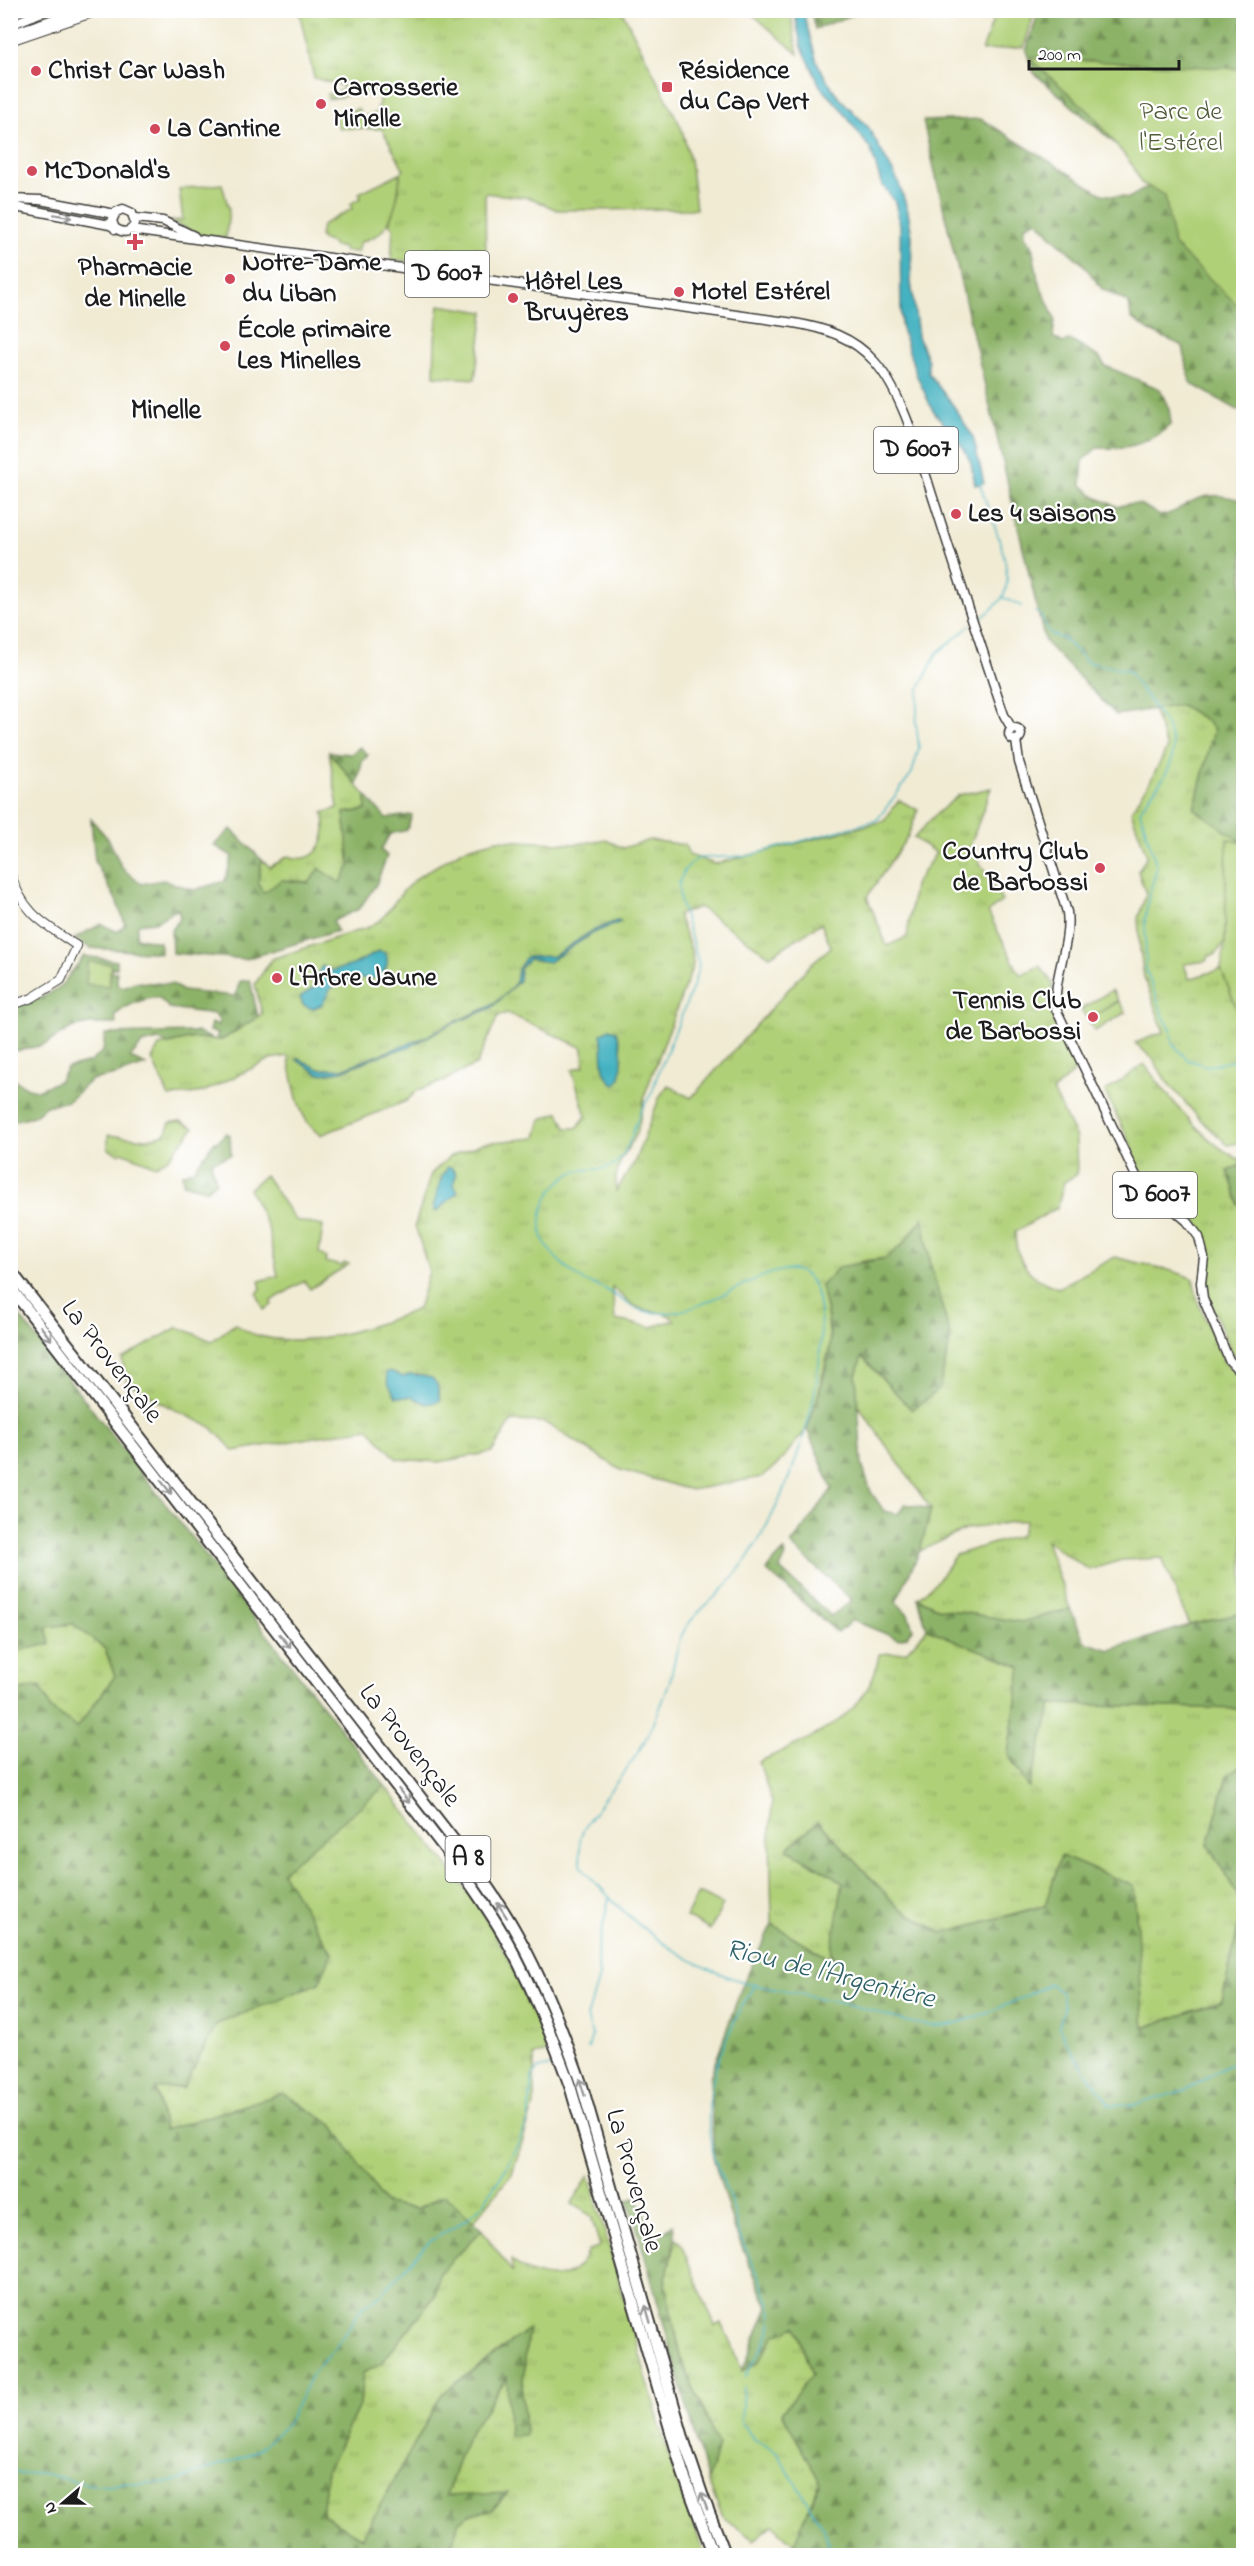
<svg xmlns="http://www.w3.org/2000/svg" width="1254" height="2566" font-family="'Indie Flower',sans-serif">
  <defs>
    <pattern id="grass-tufts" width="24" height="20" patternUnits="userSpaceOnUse" patternTransform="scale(1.5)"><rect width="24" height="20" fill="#b0d078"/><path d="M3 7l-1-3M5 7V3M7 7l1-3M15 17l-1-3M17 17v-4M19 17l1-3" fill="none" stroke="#97b267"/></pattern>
    <pattern id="forest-firs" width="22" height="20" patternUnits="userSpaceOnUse" patternTransform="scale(1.5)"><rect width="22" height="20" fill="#8cb268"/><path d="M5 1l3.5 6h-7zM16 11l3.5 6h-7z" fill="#729055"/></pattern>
  </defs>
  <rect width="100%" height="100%" fill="#fff"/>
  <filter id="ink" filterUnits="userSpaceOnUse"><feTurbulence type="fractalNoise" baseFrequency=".0167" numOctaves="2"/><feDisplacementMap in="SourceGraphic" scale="12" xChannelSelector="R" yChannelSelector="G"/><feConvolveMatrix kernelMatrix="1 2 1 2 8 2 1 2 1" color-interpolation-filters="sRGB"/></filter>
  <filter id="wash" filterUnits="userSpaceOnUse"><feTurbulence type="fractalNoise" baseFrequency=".008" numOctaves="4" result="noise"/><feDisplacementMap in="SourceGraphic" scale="24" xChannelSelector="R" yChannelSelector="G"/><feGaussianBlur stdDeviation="1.35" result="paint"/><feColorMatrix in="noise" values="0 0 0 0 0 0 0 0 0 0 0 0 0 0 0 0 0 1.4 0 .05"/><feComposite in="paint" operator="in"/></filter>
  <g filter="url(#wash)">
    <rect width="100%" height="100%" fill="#f1ebd4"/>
    <path fill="url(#grass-tufts)" stroke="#66764a" stroke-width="1.5" fill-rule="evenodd" d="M299 11H622L681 127 690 159 696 209 557 210 531 198 485 193 486 268 398 260 391 262 393 227 389 224 399 190 400 173 404 170 382 129 339 128 333 116 358 109 362 117 377 113 381 90 328 99 327 94 343 90V86L314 78Z
      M1181 705 1206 720 1214 730 1194 809 1243 841V843L1227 840 1225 942 1215 955 1209 956 1206 961 1184 964 1189 979 1221 969 1239 1014 1243 1018V1065L1239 1066 1243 1069 1244 1136 1238 1143 1228 1145 1200 1119 1167 1082 1152 1058 1135 1043 1164 1032 1144 977 1140 949 1138 918 1146 894 1138 871 1147 856 1131 811 1151 780 1167 748 1153 709Z
      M329 752 366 796V810L344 813 350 866 340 884 282 880 263 894 258 882 262 860 270 867 288 856C318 867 330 837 323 813L338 808Z
      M991 788 970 846 1002 901 988 912 1020 975 1040 966 1053 984 1050 1010 1076 1070 1053 1091 1076 1138 1077 1174 1064 1182 1057 1208 1015 1232C1015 1263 1031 1279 1058 1288L1115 1257C1141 1265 1169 1267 1193 1279L1198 1302 1224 1362 1243 1380V1613L1189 1625 1162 1558 1122 1560 1089 1570 1046 1541 1070 1609 1021 1622 941 1609 918 1598 937 1581 955 1555 1021 1535 1026 1520 967 1529 920 1551 931 1509 857 1404 856 1375 862 1356 912 1410 931 1267 923 1218 903 1244 886 1258 863 1261 829 1279 821 1286 827 1313 830 1345 817 1400 807 1429 777 1465 762 1477 691 1490 621 1470 544 1422 512 1421 492 1452 439 1462 397 1459 368 1428 234 1451 211 1427 169 1407 127 1382 122 1359 178 1327 212 1341 235 1324C241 1328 249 1333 256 1335 306 1350 371 1328 418 1309L429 1272 415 1225 431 1174 449 1157 483 1143 536 1138 541 1119 559 1112 566 1128H577L586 1116 572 1070 584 1066 583 1048 507 1013 498 1016 477 1064 444 1081 418 1090 406 1101 321 1135C296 1121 294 1081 288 1056L271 1059 203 1092 169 1097 152 1059 159 1046 194 1038 222 1040 262 1014 255 984 272 959 369 927 382 919 404 890 418 877 464 849 497 840 576 844 606 840 623 848 650 840 685 845 689 855 715 864 884 821 899 800 918 810 908 836 867 897 887 946 907 937 914 885 936 853 914 838 933 817 959 795ZM699 907 770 956 821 923 831 947 812 963 691 1098 668 1085 660 1096 634 1163 616 1191V1176L621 1159 637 1134 645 1094 693 965 692 953 678 915ZM612 1287C621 1295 628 1303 639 1308 652 1313 665 1310 675 1320L651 1327 615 1320Z
      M1144 1064C1169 1097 1205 1145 1243 1161V1164L1228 1171 1239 1205 1243 1211V1363L1232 1353 1207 1294 1208 1246 1196 1221 1165 1188 1144 1175 1136 1163 1132 1147 1105 1092Z
      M180 1121 194 1128 168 1158 156 1166 122 1152 119 1154 108 1149V1135L147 1139 165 1134 170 1123Z
      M73 1624 105 1649 115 1676 77 1728 51 1709 40 1686 11 1692V1652L49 1644 46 1627Z
      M927 1629 1021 1667 1008 1754 1029 1787 1052 1704 1243 1709V1763L1227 1776 1208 1845 1243 1904 1222 2001 1143 2028 1134 1886 1061 1856 1045 1905 942 1933 898 1907 818 1821 843 1882 830 1959 772 1924 770 1836 772 1802 759 1762C810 1737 870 1719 879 1654L906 1652Z
      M385 1786 476 1902 506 1954 549 2052 534 2055V2105L512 2174 473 2222 445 2195 416 2209 385 2204 334 2126 283 2093 164 2131 156 2087 183 2088 217 2024 319 1983 332 1952 281 1872Z
      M589 2175 673 2471 705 2555H440L453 2542 457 2524 470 2514 491 2510 507 2494 446 2497 467 2436 508 2376 525 2435 522 2390 528 2330 442 2394 362 2538 322 2515 327 2470 360 2404 363 2373 381 2364 435 2296 439 2273 482 2230 513 2273 511 2260C537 2281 573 2287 588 2251L600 2246 591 2216 572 2203Z
      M675 2239 680 2242 715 2326 722 2323 743 2371 758 2362 775 2334 796 2326 812 2375 782 2412 820 2482 794 2544 773 2525 754 2540 723 2517 708 2482 718 2445 682 2361 665 2284Z"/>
    <path fill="url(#forest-firs)" stroke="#546742" stroke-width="1.5" d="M811 11V10L863 11 815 29Z
      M1039 11H1243V413L1190 383 1183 346 1150 331 1131 318 1129 303 1102 289 1083 264 1051 236 1037 220 1025 226V237L1032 245 1038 280 1055 319 1053 337 1063 343 1070 340 1100 358 1105 366 1160 389 1169 409 1171 424C1151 444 1125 450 1097 448L1083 460 1081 484 1095 497 1118 507C1137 499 1143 505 1160 516 1179 513 1184 503 1200 498 1213 494 1231 496 1243 501V843L1194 809 1214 730 1206 720 1181 705 1116 715 1045 642 923 121 981 119 1102 194 1129 198 1158 181 1034 73 1026 51Z
      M360 747 368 755 362 762 357 785 329 752 351 754Z
      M366 796 386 818 412 815 407 830 390 834 381 850 387 856 376 885 359 909 333 921 337 931 245 959 172 953 171 930 180 918 178 909 155 922 138 924 136 937 159 942 161 953 90 948 75 938 101 924 118 932 125 924 116 900 95 862 91 819 109 840 122 868 141 884 163 880 194 890 225 881 232 856 214 845 231 829 262 860 258 882 263 893 282 880 309 883 319 868 340 883 350 866 344 813 366 810Z
      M84 956 117 961V968H111V964L109 986 111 972H117V984L123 987 135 982 172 984 183 991 235 996 240 981 250 980 258 1017 222 1040 216 1039 218 1033 209 1031 211 1023 218 1025 219 1020 214 1014 169 1008 158 997C141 999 128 1004 115 1015L116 1024H89L71 1028 44 1045 11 1052V1008L47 995 60 987Z
      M196 1032 213 1039 194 1038 167 1044 159 1040 142 1044 130 1058 146 1065 116 1075 91 1080 68 1101 46 1106 34 1116 11 1121V1078L28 1088 37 1090 59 1081 67 1068 90 1062 103 1051 105 1034Z
      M226 1133 230 1135 231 1155 211 1162 216 1181 206 1190 183 1183 182 1174 194 1169 215 1141 217 1142Z
      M1243 1164V1211L1239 1205 1228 1171Z
      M923 1218 931 1267 951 1338 939 1390 912 1410 862 1357 856 1375 862 1465 871 1492 884 1511 898 1514 905 1504 931 1509 920 1551 896 1602 908 1614 913 1629 906 1637 898 1639 852 1620 838 1633 766 1570 784 1551 786 1556 780 1569 831 1616 852 1600 791 1545 832 1489 807 1429C816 1403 826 1375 830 1347 832 1327 825 1305 821 1286L839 1267 886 1258 903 1244Z
      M10 1304 385 1786 282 1872 332 1953 319 1983 217 2024 183 2088H156L164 2130 283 2093 334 2126 385 2204 416 2209 445 2195 482 2230 439 2273 435 2296 381 2364 363 2373 360 2404 327 2470 322 2515 362 2538 442 2394 528 2329 522 2390 525 2435 509 2436 507 2377 467 2436 446 2496 508 2493 491 2510 470 2514 458 2524 453 2542 440 2555H11V1692L40 1686 51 1709 77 1728 115 1676 105 1649 73 1624 46 1627 50 1644 11 1652Z
      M918 1598 941 1609 1021 1622 1070 1609 1085 1642 1110 1650 1189 1625 1243 1613V1709L1052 1704 1029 1788 1008 1754 1021 1667 927 1629Z
      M1243 1763V1904L1208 1845 1227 1776Z
      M818 1821 898 1907 942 1933 1045 1906 1061 1856 1134 1886 1144 2028 1222 2001 1243 1907V2555H789L820 2482 782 2412 812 2375 796 2326 775 2335 758 2363 742 2371 768 2307 734 2228 714 2161 710 2077 742 1986 772 1924 830 1959 843 1882 787 1849Z
      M635 2198 643 2209 655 2239 673 2224 675 2239 665 2284 682 2361 718 2445 708 2482 636 2225 627 2200Z"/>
    <path fill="#b0d078" stroke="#66764a" stroke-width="1.5" d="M749 11H790L798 54Z
      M996 11H1035L1024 47 982 51Z
      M1029 58 1243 69V310L1174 245 1165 195 1141 183 1133 166 1092 114Z
      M400 173C399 193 395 222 377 235 372 238 365 240 359 243L358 252 344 251V248L333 246V243L323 240 320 237 322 225 352 209 350 204 361 198 359 193Z
      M222 184 229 210 226 238 201 235 170 221 183 220 179 189Z
      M439 305 484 312 475 379 434 376 435 339Z
      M1227 839 1243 843V1018L1239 1014 1221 969 1225 941Z
      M88 962 111 964 109 986 86 984Z
      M1112 990 1118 1000 1097 1014 1119 1001 1126 1012 1095 1031 1081 1009Z
      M265 1175 295 1220 323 1226 319 1253 326 1258 325 1262 342 1266 344 1263 349 1264 310 1289 304 1281 271 1301 272 1305 264 1310 257 1294 261 1288 259 1281 278 1276 268 1228 249 1189Z
      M698 1893 723 1905 710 1930 686 1917Z"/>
    <path fill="#45b2c1" stroke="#30676e" stroke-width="1.5" d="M794 11H803L817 62 827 80 838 96 868 127 898 181 908 211 912 236 911 281 918 336 928 361V373L953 405 973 437 984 483 975 485 971 463 964 449 932 409 916 374 901 326 900 226 895 202 881 183 871 150 841 109 820 86 801 45Z
      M619 920 621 922 593 933 549 962 529 959 520 969 519 981 491 1008 447 1026 409 1047 376 1057 342 1071 330 1073 319 1074 297 1060 298 1058 319 1069H342L426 1037 445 1026 489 1007 507 993 516 982 518 969 526 957 554 956 592 931Z
      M379 951 385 953C391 963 385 971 378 978L347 979 340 985 331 988 322 1005 312 1009 303 1005 300 997 319 984 320 979 317 974 322 966 331 971 353 965Z
      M609 1029 616 1031C622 1043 626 1076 615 1085 597 1073 605 1051 601 1034Z
      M448 1167H451L456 1174 454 1184 458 1192 436 1212 433 1207C438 1193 438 1180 448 1167Z
      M390 1371 403 1377 411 1374 432 1378 437 1384 440 1401 427 1404 412 1397H396L388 1383 386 1373Z"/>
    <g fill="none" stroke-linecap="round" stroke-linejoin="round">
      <path stroke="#45b2c1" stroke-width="1.5" d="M1004 598 1022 606
        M1035 612 1039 613 1050 634 1064 639 1087 662 1129 671C1146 705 1192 734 1164 777 1156 789 1147 798 1140 811L1157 867 1149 895 1145 918 1146 970 1164 1018 1171 1029 1172 1043 1188 1060 1207 1066 1232 1061 1244 1065
        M978 621C986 614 996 607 1002 598 1019 573 987 511 980 484
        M971 625 937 653 919 689 916 723 919 748 912 773 877 820 748 856 698 858 685 869 679 883 680 901 699 965 693 987 656 1079C653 1094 649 1097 642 1109 633 1126 631 1149 616 1163 606 1172 587 1167 575 1172 550 1181 532 1218 545 1243 552 1256 569 1271 581 1279 588 1284 597 1285 605 1289 629 1303 634 1314 666 1313 734 1310 831 1196 820 1352 815 1425 777 1524 731 1580 716 1600 691 1613 681 1637 675 1653 673 1671 668 1687 661 1707 651 1731 640 1749 629 1770 581 1822 580 1841 580 1847 580 1861 582 1867 585 1873 594 1881 599 1886 639 1932 695 1970 755 1985 786 1992 817 1996 847 2004 876 2011 909 2026 939 2026 965 2025 1025 1997 1050 1984L1062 1993 1064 2008 1059 2027 1072 2052 1110 2105H1134L1185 2090 1244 2056
        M588 2048 592 2035 587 2017 599 1977 597 1954 609 1898
        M745 2377C754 2362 771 2336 772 2319 773 2302 749 2256 741 2239 736 2228 736 2215 732 2204 726 2187 717 2170 713 2153 698 2092 724 2036 754 1985
        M743 2387 741 2423 755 2440 776 2451 826 2533 830 2556
        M10 2470 20 2474 42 2473 86 2484 108 2486 127 2482 138 2484 180 2481 193 2474 242 2458 263 2446 287 2424 313 2372 335 2348 362 2307 379 2297 429 2242 467 2219 483 2204 506 2168 528 2122 532 2077 538 2069 552 2066"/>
    </g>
  </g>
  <g filter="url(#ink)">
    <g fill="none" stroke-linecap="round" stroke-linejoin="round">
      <defs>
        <path id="secondary" d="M10 25 47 10
          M10 34 80 10
          M10 41 101 10
          M10 872C23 914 43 923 77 946L61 980 32 998 10 1006"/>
        <path id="primary" d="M10 199 40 200 115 214
          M10 206 110 225C119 231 128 237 135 224L132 213 123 209 116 212 112 221 115 229
          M135 218 163 221 194 236
          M131 230 794 323C824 328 853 337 874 361 905 395 921 463 936 507 958 577 981 646 1004 715L1012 729
          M1009 734a6 6 0 1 1 12 0a6 6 0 1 1-12 0Z
          M1016 740 1019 762 1067 912C1071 945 1053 976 1056 1009L1137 1178 1187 1221 1199 1237 1204 1257 1201 1283 1203 1298 1229 1360 1244 1376"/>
        <path id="highway" d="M10 1270 459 1847C478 1873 497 1899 513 1927 542 1977 563 2031 582 2086L684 2441 703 2497 726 2556
          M10 1287 449 1854C468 1880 487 1906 503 1934 531 1983 552 2035 571 2089L683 2473 714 2556"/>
      </defs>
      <use href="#secondary" stroke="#3c3b38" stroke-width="10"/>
      <use href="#primary" stroke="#3c3b38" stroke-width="11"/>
      <use href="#highway" stroke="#3c3b38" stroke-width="14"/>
      <use href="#secondary" stroke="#fff" stroke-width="8"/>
      <use href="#primary" stroke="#fff" stroke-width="8"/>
      <use href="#highway" stroke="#fff" stroke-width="10"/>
    </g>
    <defs><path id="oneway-shaft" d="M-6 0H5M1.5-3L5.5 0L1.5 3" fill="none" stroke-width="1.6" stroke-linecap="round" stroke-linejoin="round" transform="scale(1.5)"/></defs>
    <g stroke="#999">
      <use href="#oneway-shaft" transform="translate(63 216) rotate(10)"/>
      <use href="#oneway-shaft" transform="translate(46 1333) rotate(52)"/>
      <use href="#oneway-shaft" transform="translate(166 1487) rotate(52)"/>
      <use href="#oneway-shaft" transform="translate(285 1641) rotate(52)"/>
      <use href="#oneway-shaft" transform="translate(404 1796) rotate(52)"/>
      <use href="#oneway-shaft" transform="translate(502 1910) rotate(-123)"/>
      <use href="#oneway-shaft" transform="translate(582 2087) rotate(-107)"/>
      <use href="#oneway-shaft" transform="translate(648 2314) rotate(-106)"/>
      <use href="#oneway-shaft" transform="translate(704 2501) rotate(-110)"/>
    </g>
  </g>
  <g fill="#d1495b" stroke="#fff" stroke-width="2">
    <circle cx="36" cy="71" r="6"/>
    <rect x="661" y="81" width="12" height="12" rx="3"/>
    <circle cx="321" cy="104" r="6"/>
    <circle cx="155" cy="129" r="6"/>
    <circle cx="32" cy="171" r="6"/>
    <path d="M132 233h6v6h6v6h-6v6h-6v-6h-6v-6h6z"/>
    <circle cx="230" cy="279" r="6"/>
    <circle cx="679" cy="292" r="6"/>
    <circle cx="513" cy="298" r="6"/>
    <circle cx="225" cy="346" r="6"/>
    <circle cx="956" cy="514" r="6"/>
    <circle cx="1100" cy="868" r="6"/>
    <circle cx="277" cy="978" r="6"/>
    <circle cx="1093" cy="1017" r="6"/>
  </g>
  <g text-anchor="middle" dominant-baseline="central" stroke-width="4.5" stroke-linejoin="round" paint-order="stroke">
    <g fill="#fff" stroke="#606060" stroke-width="1.5">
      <rect x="405" y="251" width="84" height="46" rx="4.5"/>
      <rect x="874" y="427" width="84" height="46" rx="4.5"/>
      <rect x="1113" y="1172" width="84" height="46" rx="4.5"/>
      <rect x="445.5" y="1836" width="45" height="46" rx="4.5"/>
    </g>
    <g font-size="26" font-weight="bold" fill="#1c1c1c">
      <text x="447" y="274">D 6007</text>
      <text x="916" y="450">D 6007</text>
      <text x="1155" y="1195">D 6007</text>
      <text x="468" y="1859">A 8</text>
    </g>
    <g font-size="27" font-weight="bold" fill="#1c1c1c" stroke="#fff" text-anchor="start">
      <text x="48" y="71">Christ Car Wash</text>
      <text x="679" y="71">Résidence<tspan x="679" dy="31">du Cap Vert</tspan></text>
      <text x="333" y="88">Carrosserie<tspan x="333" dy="31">Minelle</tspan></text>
      <text x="167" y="129">La Cantine</text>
      <text x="44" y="171">McDonald's</text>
      <text x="242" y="263">Notre-Dame<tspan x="242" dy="31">du Liban</tspan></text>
      <text x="135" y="268" text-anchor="middle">Pharmacie<tspan x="135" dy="31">de Minelle</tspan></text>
      <text x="525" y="282">Hôtel Les<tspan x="525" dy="31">Bruyères</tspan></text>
      <text x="691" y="292">Motel Estérel</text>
      <text x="237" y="330">École primaire<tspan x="237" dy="31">Les Minelles</tspan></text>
      <text x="968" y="514">Les 4 saisons</text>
      <text x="1088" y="852" text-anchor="end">Country Club<tspan x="1088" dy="31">de Barbossi</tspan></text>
      <text x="289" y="978">L'Arbre Jaune</text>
      <text x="1081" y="1001" text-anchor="end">Tennis Club<tspan x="1081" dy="31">de Barbossi</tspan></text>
    </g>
    <g font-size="27" fill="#505b3c" stroke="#fff">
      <text x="1181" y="112">Parc de<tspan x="1181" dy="31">l'Estérel</tspan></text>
    </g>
    <g font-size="27" fill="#1c1c1c" stroke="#fff">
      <text transform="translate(111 1362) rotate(52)">La Provençale</text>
      <text transform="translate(409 1746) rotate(52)">La Provençale</text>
      <text transform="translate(633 2181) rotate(74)">La Provençale</text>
    </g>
    <g font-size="28" font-weight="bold" fill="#1c1c1c" stroke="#fff">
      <text x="166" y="411">Minelle</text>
    </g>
    <g font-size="28" font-style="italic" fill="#2e6066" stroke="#fff">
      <text transform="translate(830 1975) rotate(14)">Riou de l'Argentière</text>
    </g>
  </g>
  <rect width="1254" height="2566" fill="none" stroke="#fff" stroke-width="36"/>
  <g transform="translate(63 2503) rotate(250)" stroke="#ffffff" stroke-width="4.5" paint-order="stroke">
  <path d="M0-4.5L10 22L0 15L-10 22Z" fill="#1c1c1c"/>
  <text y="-9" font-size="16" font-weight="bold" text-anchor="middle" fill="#1c1c1c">N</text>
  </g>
  <path d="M1029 60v9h150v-9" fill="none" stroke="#1c1c1c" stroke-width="3"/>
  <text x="1038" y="60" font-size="18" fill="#1c1c1c" stroke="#ffffff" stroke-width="4.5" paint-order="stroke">200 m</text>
</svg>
